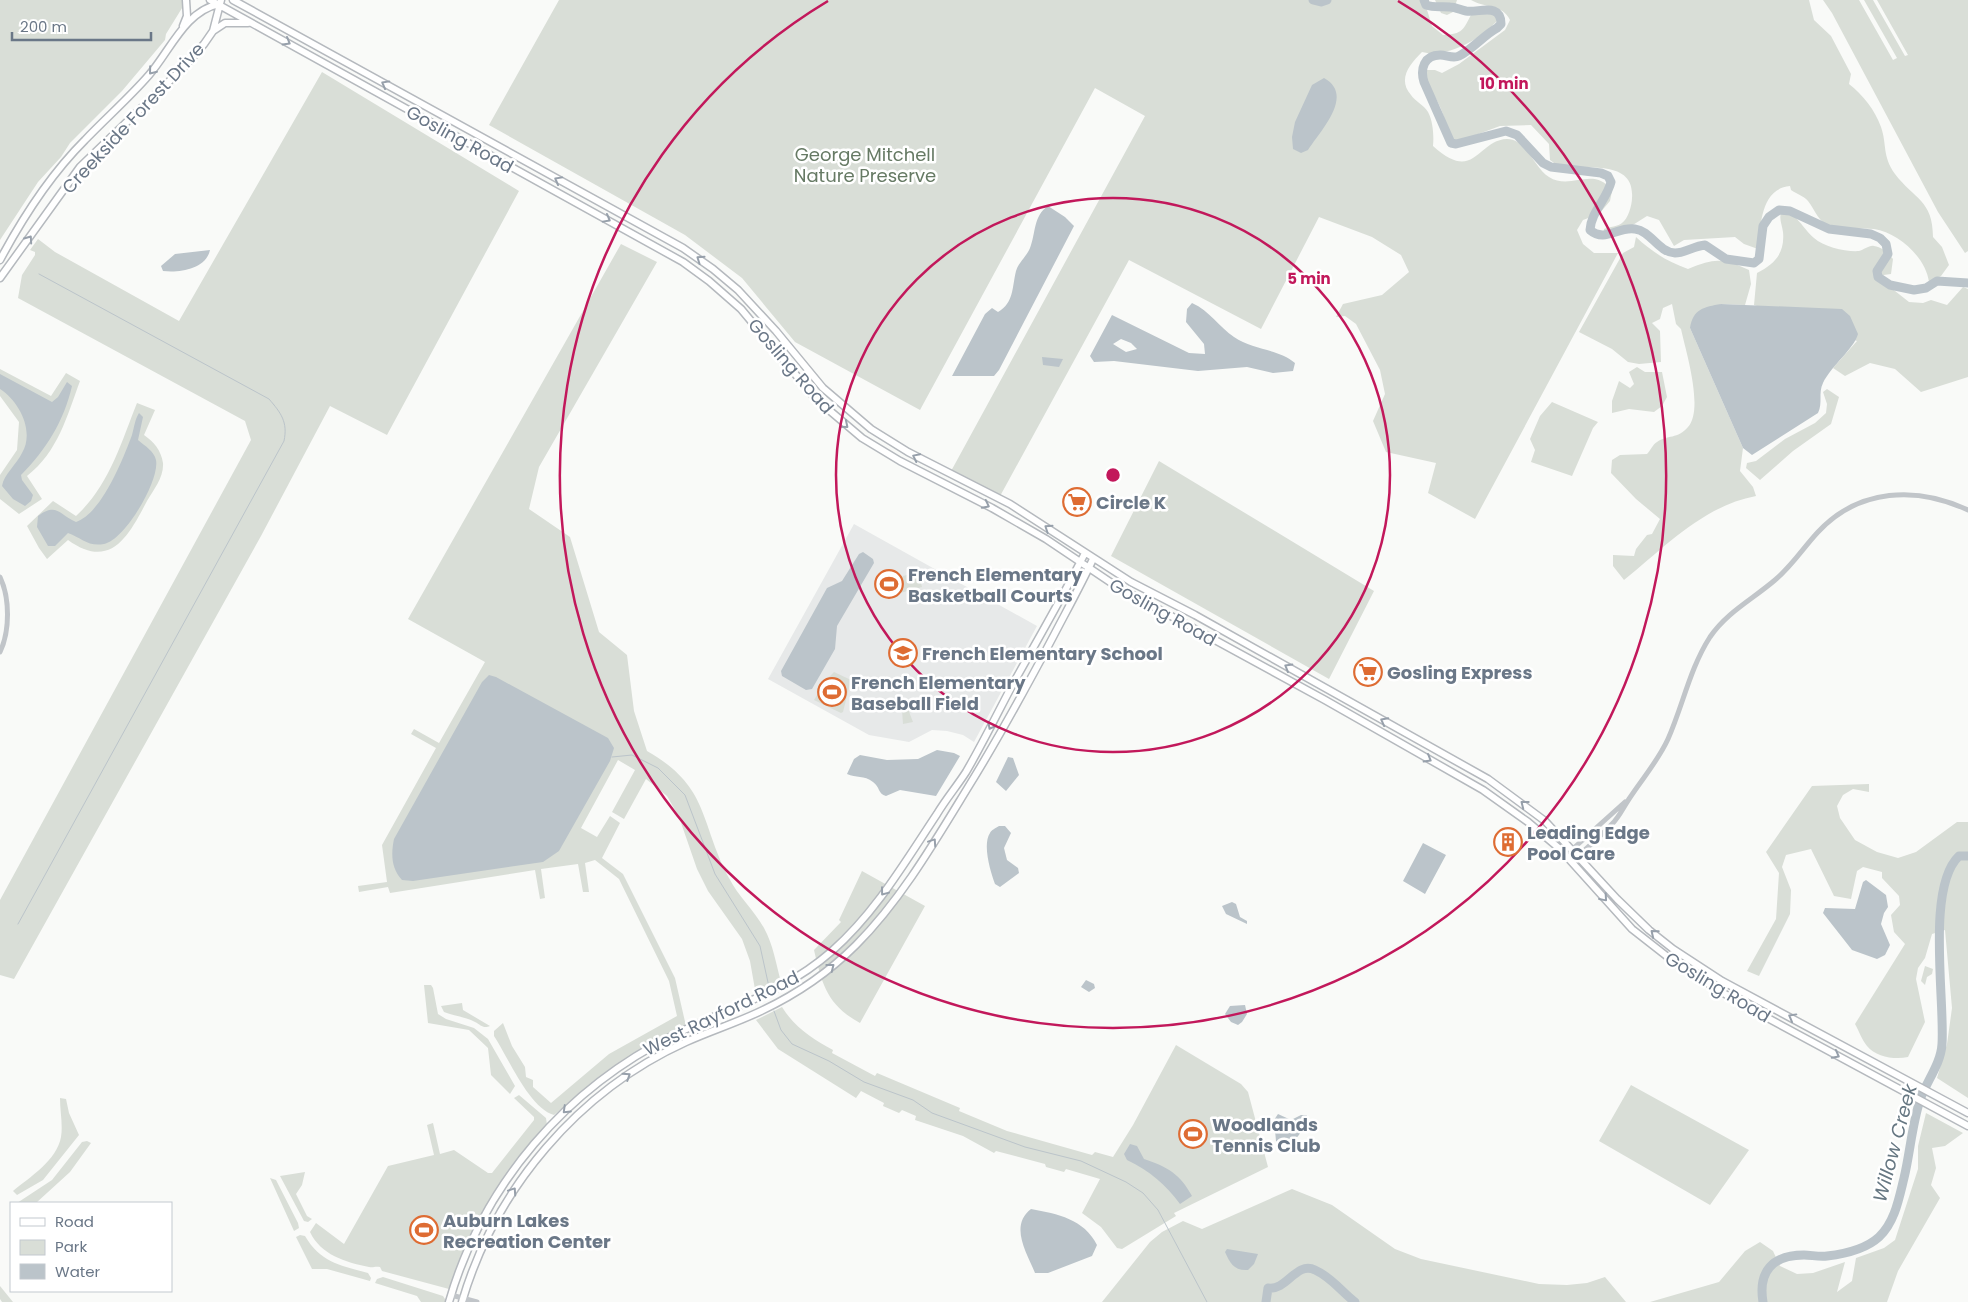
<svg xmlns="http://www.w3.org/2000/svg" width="1968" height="1302" font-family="Poppins,sans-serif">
  <rect width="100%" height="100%" fill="#f9faf8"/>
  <path fill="#e7e9e9" d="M854 524 1037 626 974 742 963 735 947 731 932 730 909 742 869 735 768 679Z"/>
  <path fill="#d9ded7" d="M0 0H187L166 34 165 40 122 91 70 143 61 157 38 182 0 240Z
    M559 0H1313L1321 2 1327 0H1424L1432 26 1443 35C1463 34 1463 30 1472 13L1489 12 1495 15 1497 21C1479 40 1448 58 1422 52 1410 64 1397 79 1411 95 1415 101 1424 105 1428 112 1433 121 1434 136 1433 146 1475 184 1477 140 1507 139 1527 139 1534 168 1549 177 1571 191 1594 165 1612 191L1610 201 1599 214 1583 220 1577 230 1583 244 1594 253H1618L1475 519 1428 493 1436 463 1386 452 1373 421 1385 394 1380 370 1356 324 1345 316 1336 317 1343 304 1382 295 1409 272 1401 255 1372 237 1319 217 1261 329 1129 260 999 498 950 473 1145 116 1095 88 920 410 795 342 742 278 685 235 489 125Z
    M1435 0H1457L1453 12 1447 15 1441 13Z
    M1471 0H1809L1814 20 1831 36 1851 74 1849 84C1863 95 1875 110 1881 127 1887 144 1882 156 1895 174 1914 199 1933 200 1933 237L1942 247 1949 265 1941 276 1929 282C1926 258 1899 233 1874 229 1860 227 1844 231 1831 227 1819 223 1815 210 1808 201 1804 196 1797 194 1791 190L1790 186C1760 189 1761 225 1758 249L1744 244 1735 237 1684 240 1674 246 1659 220 1647 216 1617 235 1604 233V229C1609 227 1619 226 1622 223 1628 219 1632 205 1632 198 1635 157 1582 171 1560 166 1557 165 1553 162 1550 160L1549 144 1531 125 1500 126 1457 142 1449 137C1446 123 1443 111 1436 99 1431 90 1422 85 1421 75L1426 70H1435L1442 73 1459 64 1505 30 1510 20C1503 4 1484 8 1471 0Z
    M1823 0H1859L1893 60 1897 58 1864 0H1873L1905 56 1908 55 1877 0H1968V251L1965 253 1938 212 1832 13Z
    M322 72 519 191 387 435 330 406 261 536 14 979 0 975V900L251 440 245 421 18 298 22 275 35 255V252L30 250 38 239 55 252 179 321Z
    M1781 212C1798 213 1802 228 1814 238 1824 247 1846 252 1859 251 1864 250 1869 245 1874 246 1882 247 1888 253 1893 259L1891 274 1876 276 1909 302 1923 303 1931 300 1947 305 1963 287 1968 289V377L1921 392 1895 369 1870 363 1845 376 1833 368 1857 341 1754 305 1757 273C1775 264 1785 253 1783 232 1782 224 1779 220 1781 212Z
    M1636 237C1652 252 1668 262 1688 269 1716 258 1721 258 1749 270L1751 284 1745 305 1721 304 1690 328 1743 448 1740 471 1753 487 1756 496C1703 506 1665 547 1624 580L1613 566V555L1634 556 1636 549 1647 535 1652 534 1660 519 1636 499 1611 473 1612 460 1620 455 1647 454C1650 451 1653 444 1657 442 1667 435 1678 439 1688 427 1704 409 1686 352 1681 329L1676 324 1672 304 1663 308 1660 319 1652 323 1660 331 1661 362 1639 364 1628 362 1612 349 1579 332 1623 253 1634 247Z
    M621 244 657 262 539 467 529 509 570 537 599 632 627 655 634 711 647 751C710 787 699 821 729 878 738 896 754 910 764 928 773 944 776 964 781 982L756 995 750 961 742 939 708 891 697 869 679 817 667 796 646 779 624 819 612 812 635 770 618 760 581 828 597 837 610 816 620 823 602 858 623 874 675 978 686 1026 658 1040 613 1067 554 1115C529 1108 508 1057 494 1036V1031L503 1023 512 1046 525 1067 526 1077 533 1080V1087L551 1103 609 1054 677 1016 669 981 619 879 595 860 585 863 589 892H583L578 864 541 869 545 898 540 899 535 870 390 893 388 887 359 892 358 886 387 882 382 845 436 748 411 734 414 729 439 743 485 662 408 619Z
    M1637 367 1645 372H1662L1667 397 1662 406 1654 412 1629 409 1612 413V401L1619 381 1630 388 1634 384 1629 372Z
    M0 369 51 396 66 373 80 381C67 416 58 452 27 476L42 499 19 514 0 499V475L17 450 19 422 0 396Z
    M1827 389 1839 397 1831 424 1793 451 1760 480 1746 468 1747 463 1756 461 1785 439 1815 423 1826 413 1827 404 1823 392Z
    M1552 402 1598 422 1593 428 1572 476 1531 462 1535 450 1530 439 1540 416Z
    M137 403 155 410 144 435C154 442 161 450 163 463 164 477 154 489 147 501 129 535 111 571 68 540L47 559 39 548 27 526 53 501 76 516C109 486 121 443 137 403Z
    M1159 461 1374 591 1329 679 1111 556Z
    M890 571 900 577 888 597 878 591Z
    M918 572 922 587 900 593 899 584 903 576Z
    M834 672 851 680 843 712 841 713 814 700 827 679Z
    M908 709 913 722 903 724 902 710Z
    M1869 784V792L1853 789 1843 795 1837 806 1840 818 1855 840 1877 852 1898 858 1916 852 1957 822H1968V1098L1937 1078 1947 1044 1952 1008 1945 930 1932 934 1925 958 1918 968 1916 979 1925 1022 1908 1057C1895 1060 1876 1057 1867 1046 1862 1040 1859 1031 1855 1024L1905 944 1894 932 1891 915 1900 905 1899 896 1882 878V872L1863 867 1857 871 1851 899 1834 896 1811 849 1786 855 1782 867 1791 890 1790 914 1759 976 1747 971 1776 919 1779 873 1766 852 1812 786Z
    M862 871 925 906 860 1023C827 1005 822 984 814 950L841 922 839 920Z
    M1925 966 1933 969 1932 974 1927 977 1925 985 1921 981Z
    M424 985H431L433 988 438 1014 446 1019 474 1028 488 1039 515 1086 510 1094 491 1075 488 1048 469 1030 428 1023Z
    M462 1003 463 1010 490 1026C483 1029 481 1025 475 1022 466 1017 454 1016 444 1012L441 1006Z
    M782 1007C795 1028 813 1039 833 1050L832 1053 875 1076 877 1073 960 1108 959 1111 1007 1131 1092 1155 1095 1152 1113 1157 1133 1125 1176 1045 1241 1084 1248 1092 1268 1167 1174 1213 1176 1216 1122 1249 1117 1248 1101 1227 1082 1213 1100 1179 1066 1169 1064 1172 1046 1167 1045 1164 996 1151 994 1153 963 1136 915 1120 916 1116 902 1110 899 1113 883 1106 884 1103 861 1091 856 1098 778 1049 756 1020Z
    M1631 1085 1749 1150 1710 1205 1599 1141Z
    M519 1095 546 1118 547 1125 513 1166 494 1194 449 1289 382 1271 380 1267C374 1266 374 1268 369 1267 345 1262 321 1255 310 1232L316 1223 344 1244 388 1166 434 1155 427 1125 433 1123 440 1154 454 1150 488 1173H492L534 1120V1117L514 1098Z
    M60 1098 66 1099 69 1113 79 1135 43 1180 17 1195 13 1191C30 1177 57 1160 61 1137 63 1125 60 1111 60 1098Z
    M1926 1113 1963 1133 1945 1146 1932 1148 1936 1168 1931 1185 1940 1198 1898 1271 1887 1302H1650L1719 1282 1745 1251 1760 1242 1773 1251 1780 1266 1797 1274 1813 1273 1845 1262 1837 1292 1852 1281 1856 1258 1884 1248 1895 1240 1918 1169V1146Z
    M87 1141 91 1143 70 1172 36 1203H17L52 1180 82 1142Z
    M305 1172 302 1185 296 1194 307 1216 312 1219 308 1222 304 1221 280 1176Z
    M270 1178 276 1180 298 1223 299 1228 294 1231Z
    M1292 1189 1332 1205 1395 1249 1421 1259 1539 1284 1567 1285 1587 1283 1605 1277 1626 1302H1102L1150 1242 1162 1232 1183 1221 1202 1229Z
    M300 1235 305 1236C321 1263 340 1265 368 1273L371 1278 370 1281 327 1269H312L296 1237Z
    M383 1277 443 1296 447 1302H421L417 1296 375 1283 377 1279Z
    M0 1286 13 1302H2L0 1299Z"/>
  <path fill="#bbc4ca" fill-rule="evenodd" d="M1324 78C1355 95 1321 130 1308 150L1301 153 1293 149 1292 137 1295 122 1312 85Z
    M1048 206 1065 217 1074 226 999 370 994 376H952L985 314 992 308 998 312C1014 303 1012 287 1016 271 1018 263 1027 256 1030 248 1036 233 1033 216 1048 206Z
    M210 250C206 269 180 273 163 271L161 266 175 254Z
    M1192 303C1210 311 1219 327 1234 337 1253 350 1279 349 1295 363L1293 371 1273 373 1247 367 1198 371 1114 361 1094 362 1090 356 1112 315 1189 353 1205 354 1204 344 1186 322 1187 309ZM1121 339 1131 343 1137 349 1126 352 1113 344Z
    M1721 304 1842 309 1850 316 1858 334C1854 349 1831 366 1823 383 1818 393 1823 403 1818 413L1752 455 1743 448 1690 328C1693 309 1704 307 1721 304Z
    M1042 357 1063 359 1059 367 1043 365Z
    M0 374 52 402 58 397 67 382 72 386C64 421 46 450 21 475L22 480 33 495 31 501 25 506 13 499 2 486C4 474 17 464 22 453 35 431 19 401 0 389Z
    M139 413 143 417 138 440C145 446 154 451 156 460 160 480 125 540 104 544 88 547 82 538 68 533L55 546H48L37 527 38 516C57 502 59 515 76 522 102 513 123 459 132 435 134 428 135 419 139 413Z
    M863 552 873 559 874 563 837 626 835 649 812 689 806 690 782 676 781 671 827 588 842 581 859 554Z
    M489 675 496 677 608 738 614 748 610 761 559 851 543 862 413 881 402 880C391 868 391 854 394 839L482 682Z
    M937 750 954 753 960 756 936 796 900 790 886 796C878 794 880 787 873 782 864 775 856 778 847 774L854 759 860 755 887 760 918 759Z
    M1008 757 1013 758 1019 775 1006 791 996 782Z
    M999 826H1005L1011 833 1004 848 1007 860 1018 868 1019 873 1000 887 995 884C991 873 982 845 990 833 991 830 996 828 999 826Z
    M1423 843 1446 855 1425 894 1403 881Z
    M1866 880 1886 895 1888 907 1884 913 1881 924 1890 945 1885 955 1877 959 1852 950 1823 913 1825 908 1855 909 1863 882Z
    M1232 902 1236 904 1240 917 1247 921V924L1226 914 1222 906Z
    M1086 980 1094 984 1095 988 1089 992 1081 987Z
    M1245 1005 1247 1014 1242 1022 1238 1025 1231 1022 1225 1014 1230 1006Z
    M1278 1114 1291 1120 1301 1115H1307C1304 1130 1297 1144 1280 1145L1276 1141 1274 1120Z
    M1130 1144 1137 1146 1144 1159C1168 1167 1180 1174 1192 1196L1180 1204C1165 1184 1150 1171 1127 1160L1124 1154Z
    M1031 1209C1058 1214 1084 1219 1097 1245L1092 1256 1048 1273H1035C1027 1253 1009 1226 1031 1209Z
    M1227 1249 1258 1254 1254 1264 1248 1270C1234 1271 1230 1263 1225 1252Z"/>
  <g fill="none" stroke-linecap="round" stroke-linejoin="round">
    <path stroke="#bbc4ca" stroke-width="1" d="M612 757 632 755 658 768 685 795 715 874 760 946 769 987
      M18 924 284 441C288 422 281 413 269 399L39 274
      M774 1011 781 1030 792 1044 829 1061 864 1082 913 1100 932 1113 1025 1147 1081 1161 1126 1182 1143 1193 1158 1210 1207 1302"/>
    <path stroke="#bbc4ca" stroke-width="9" d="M1313 0 1321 2 1327 0
      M1424 0 1426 5C1435 8 1441 6 1450 7 1455 7 1461 10 1466 11 1479 13 1501 2 1501 24L1497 28C1484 35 1473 49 1459 56 1453 59 1447 55 1440 55 1424 55 1420 69 1424 82L1451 143 1456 144 1506 131 1517 135 1543 163 1551 167 1601 173 1608 176 1611 182C1607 199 1591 212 1590 230 1605 243 1618 226 1635 229 1651 231 1658 252 1675 253 1685 253 1694 246 1705 245L1726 259 1754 263 1759 259 1763 226 1769 217 1779 210 1790 211 1829 229 1871 234 1880 238 1886 244 1888 254 1877 271 1878 277 1890 285 1914 290 1926 288 1937 281 1968 283
      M1266 1302 1268 1288C1287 1291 1296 1261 1315 1270 1331 1277 1342 1292 1355 1302
      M1763 1302C1758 1272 1772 1255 1804 1255 1811 1255 1819 1257 1827 1256 1844 1254 1866 1249 1879 1237 1895 1222 1899 1198 1904 1178 1910 1153 1912 1125 1920 1100 1926 1082 1941 1064 1942 1044 1945 1000 1926 887 1959 856H1968"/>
    <defs>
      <path id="major" d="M210 0 683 262 709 281 741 309 816 399 862 438 900 461 992 508 1046 539 1116 586 1325 700 1483 790 1528 822 1560 849 1632 929 1678 965 1738 1002 1968 1126
        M233 0 683 248 713 269 738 290 776 331 823 388 871 429 908 452 1010 504 1131 582 1195 615 1488 779 1545 821 1617 899 1649 930 1673 949 1722 981 1968 1113
        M183 26 187 16 186 0
        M213 31 225 23H248
        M0 260C23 217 50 175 85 140 106 118 129 98 149 75 170 51 185 11 219 4
        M0 278 80 167 185 66 204 44 213 31 221 0
        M449 1302C483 1184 566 1088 676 1034 732 1006 783 994 832 951 876 912 905 862 937 814 946 799 957 786 966 772 983 743 998 712 1014 682 1038 639 1063 596 1085 553
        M462 1302C495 1189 578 1091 686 1042 710 1031 736 1023 761 1011 795 995 829 972 856 945 900 901 934 843 967 789 998 739 1026 688 1054 635 1067 610 1081 585 1093 559"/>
    </defs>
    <use href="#major" stroke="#b5b9be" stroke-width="9"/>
    <path stroke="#c1c5c9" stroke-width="5" d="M0 577C10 598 10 631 0 652
      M1566 855 1625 802
      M1576 858C1588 847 1601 836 1612 824 1619 817 1623 808 1629 799 1642 779 1658 761 1668 739 1683 705 1690 668 1710 637 1727 612 1753 599 1775 580 1792 566 1803 548 1818 532 1859 488 1917 486 1968 510
      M451 1295 477 1302"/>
    <use href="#major" stroke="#fff" stroke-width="6"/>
  </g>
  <defs><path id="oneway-chevron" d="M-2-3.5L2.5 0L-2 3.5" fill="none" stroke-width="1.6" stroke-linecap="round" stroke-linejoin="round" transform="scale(1.25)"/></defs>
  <g stroke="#97a0ab">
    <use href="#oneway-chevron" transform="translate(287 42) rotate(30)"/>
    <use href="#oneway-chevron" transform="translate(152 71) rotate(129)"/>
    <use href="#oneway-chevron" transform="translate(385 84) rotate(-151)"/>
    <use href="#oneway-chevron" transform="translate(558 180) rotate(-151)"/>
    <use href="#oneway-chevron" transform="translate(607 219) rotate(29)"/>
    <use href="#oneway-chevron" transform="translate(29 239) rotate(-55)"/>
    <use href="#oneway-chevron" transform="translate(700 259) rotate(-145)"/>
    <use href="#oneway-chevron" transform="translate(845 425) rotate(40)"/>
    <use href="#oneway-chevron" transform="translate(916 457) rotate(-154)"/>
    <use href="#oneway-chevron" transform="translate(986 505) rotate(27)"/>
    <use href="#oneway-chevron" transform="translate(1048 528) rotate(-146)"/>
    <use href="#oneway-chevron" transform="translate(1288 667) rotate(-150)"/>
    <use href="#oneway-chevron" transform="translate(1384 721) rotate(-152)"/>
    <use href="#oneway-chevron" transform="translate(991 726) rotate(118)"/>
    <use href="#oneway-chevron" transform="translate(1428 759) rotate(30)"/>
    <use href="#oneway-chevron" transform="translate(1524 804) rotate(-142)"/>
    <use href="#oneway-chevron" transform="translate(933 842) rotate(-56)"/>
    <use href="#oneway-chevron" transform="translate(884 892) rotate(127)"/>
    <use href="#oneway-chevron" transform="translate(1604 898) rotate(49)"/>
    <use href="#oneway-chevron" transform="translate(1654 933) rotate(-141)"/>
    <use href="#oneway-chevron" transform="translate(831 967) rotate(-38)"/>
    <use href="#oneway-chevron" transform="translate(1792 1017) rotate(-151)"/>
    <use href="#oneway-chevron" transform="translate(1836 1055) rotate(28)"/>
    <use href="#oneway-chevron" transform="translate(627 1076) rotate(-33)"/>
    <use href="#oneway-chevron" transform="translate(566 1110) rotate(136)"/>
    <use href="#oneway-chevron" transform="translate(513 1191) rotate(-56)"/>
  </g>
  <g fill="none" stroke="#c2185b" stroke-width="2.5">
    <circle cx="1113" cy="475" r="277"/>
    <path d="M1398 1A553 553 0 1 1 828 1"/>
  </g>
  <defs>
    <symbol id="supermarket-ring" viewBox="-11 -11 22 22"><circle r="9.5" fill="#fff" stroke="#de6c33" stroke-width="1.5"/><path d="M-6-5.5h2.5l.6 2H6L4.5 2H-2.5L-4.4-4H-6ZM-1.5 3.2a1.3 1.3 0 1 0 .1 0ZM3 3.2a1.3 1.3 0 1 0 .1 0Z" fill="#de6c33"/></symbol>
    <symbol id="stadium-ring" viewBox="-11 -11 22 22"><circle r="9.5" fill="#fff" stroke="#de6c33" stroke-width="1.5"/><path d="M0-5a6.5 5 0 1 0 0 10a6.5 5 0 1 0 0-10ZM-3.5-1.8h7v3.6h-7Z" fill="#de6c33"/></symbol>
    <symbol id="school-ring" viewBox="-11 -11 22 22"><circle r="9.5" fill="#fff" stroke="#de6c33" stroke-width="1.5"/><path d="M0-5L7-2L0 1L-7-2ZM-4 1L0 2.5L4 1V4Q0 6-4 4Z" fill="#de6c33"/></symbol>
    <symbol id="building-ring" viewBox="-11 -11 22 22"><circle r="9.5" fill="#fff" stroke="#de6c33" stroke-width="1.5"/><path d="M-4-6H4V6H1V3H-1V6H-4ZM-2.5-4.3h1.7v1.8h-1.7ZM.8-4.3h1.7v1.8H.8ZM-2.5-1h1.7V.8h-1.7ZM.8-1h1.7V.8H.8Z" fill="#de6c33"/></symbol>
  </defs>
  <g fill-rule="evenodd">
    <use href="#supermarket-ring" x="1061" y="486" width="32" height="32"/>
    <use href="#stadium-ring" x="873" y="568" width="32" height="32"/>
    <use href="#school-ring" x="887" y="637" width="32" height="32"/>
    <use href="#supermarket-ring" x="1352" y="656" width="32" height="32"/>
    <use href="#stadium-ring" x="816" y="676" width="32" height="32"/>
    <use href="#building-ring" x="1492" y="826" width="32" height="32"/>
    <use href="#stadium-ring" x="1177" y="1118" width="32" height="32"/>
    <use href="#stadium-ring" x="408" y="1214" width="32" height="32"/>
  </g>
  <g text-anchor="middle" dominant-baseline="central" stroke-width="5" stroke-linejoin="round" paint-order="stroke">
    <g font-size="18" fill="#6a7787" stroke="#fff">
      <text transform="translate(133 118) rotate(-47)">Creekside Forest Drive</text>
      <text transform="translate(460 139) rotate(29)">Gosling Road</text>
      <text transform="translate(791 366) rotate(49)">Gosling Road</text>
      <text transform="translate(1163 612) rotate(29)">Gosling Road</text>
      <text transform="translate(1718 987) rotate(31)">Gosling Road</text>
      <text transform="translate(721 1013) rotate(-26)">West Rayford Road</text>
    </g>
    <g font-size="18" fill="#667a64" stroke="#fff">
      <text x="865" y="154">George Mitchell<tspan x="865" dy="21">Nature Preserve</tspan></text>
    </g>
    <g font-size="18" font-weight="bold" fill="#6a7787" stroke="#fff" text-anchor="start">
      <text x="1096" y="502">Circle K</text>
      <text x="908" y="574">French Elementary<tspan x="908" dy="21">Basketball Courts</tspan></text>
      <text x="922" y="653">French Elementary School</text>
      <text x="1387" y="672">Gosling Express</text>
      <text x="851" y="682">French Elementary<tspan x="851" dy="21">Baseball Field</tspan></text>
      <text x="1527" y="832">Leading Edge<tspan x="1527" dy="21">Pool Care</tspan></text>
      <text x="1212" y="1124">Woodlands<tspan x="1212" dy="21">Tennis Club</tspan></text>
      <text x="443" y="1220">Auburn Lakes<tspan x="443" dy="21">Recreation Center</tspan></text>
    </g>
    <g font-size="19" font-style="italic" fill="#667782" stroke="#fff">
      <text transform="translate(1895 1143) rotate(-75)">Willow Creek</text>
    </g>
  </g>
  <circle cx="1113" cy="475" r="8" fill="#c2185b" stroke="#fff" stroke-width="2.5"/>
  <g font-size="15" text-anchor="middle" font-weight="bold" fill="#c2185b" stroke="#fff" stroke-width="5" stroke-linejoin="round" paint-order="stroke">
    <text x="1504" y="89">10 min</text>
    <text x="1309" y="284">5 min</text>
  </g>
  <rect x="10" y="1202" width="162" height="90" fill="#ffffff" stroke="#c3c9cf"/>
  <rect x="20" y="1218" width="25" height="8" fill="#ffffff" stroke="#c3c9cf"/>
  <text x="55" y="1227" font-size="15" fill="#6a7787">Road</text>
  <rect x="20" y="1240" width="25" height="15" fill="#d9ded7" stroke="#c3c9cf"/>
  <text x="55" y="1252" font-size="15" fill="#6a7787">Park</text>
  <rect x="20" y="1264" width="25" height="15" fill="#bbc4ca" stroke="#c3c9cf"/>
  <text x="55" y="1277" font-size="15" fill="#6a7787">Water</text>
  <path d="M12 32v8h139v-8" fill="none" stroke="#6a7787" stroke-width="2.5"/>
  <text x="20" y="32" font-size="15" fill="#6a7787" stroke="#ffffff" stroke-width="4" paint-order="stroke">200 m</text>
</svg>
